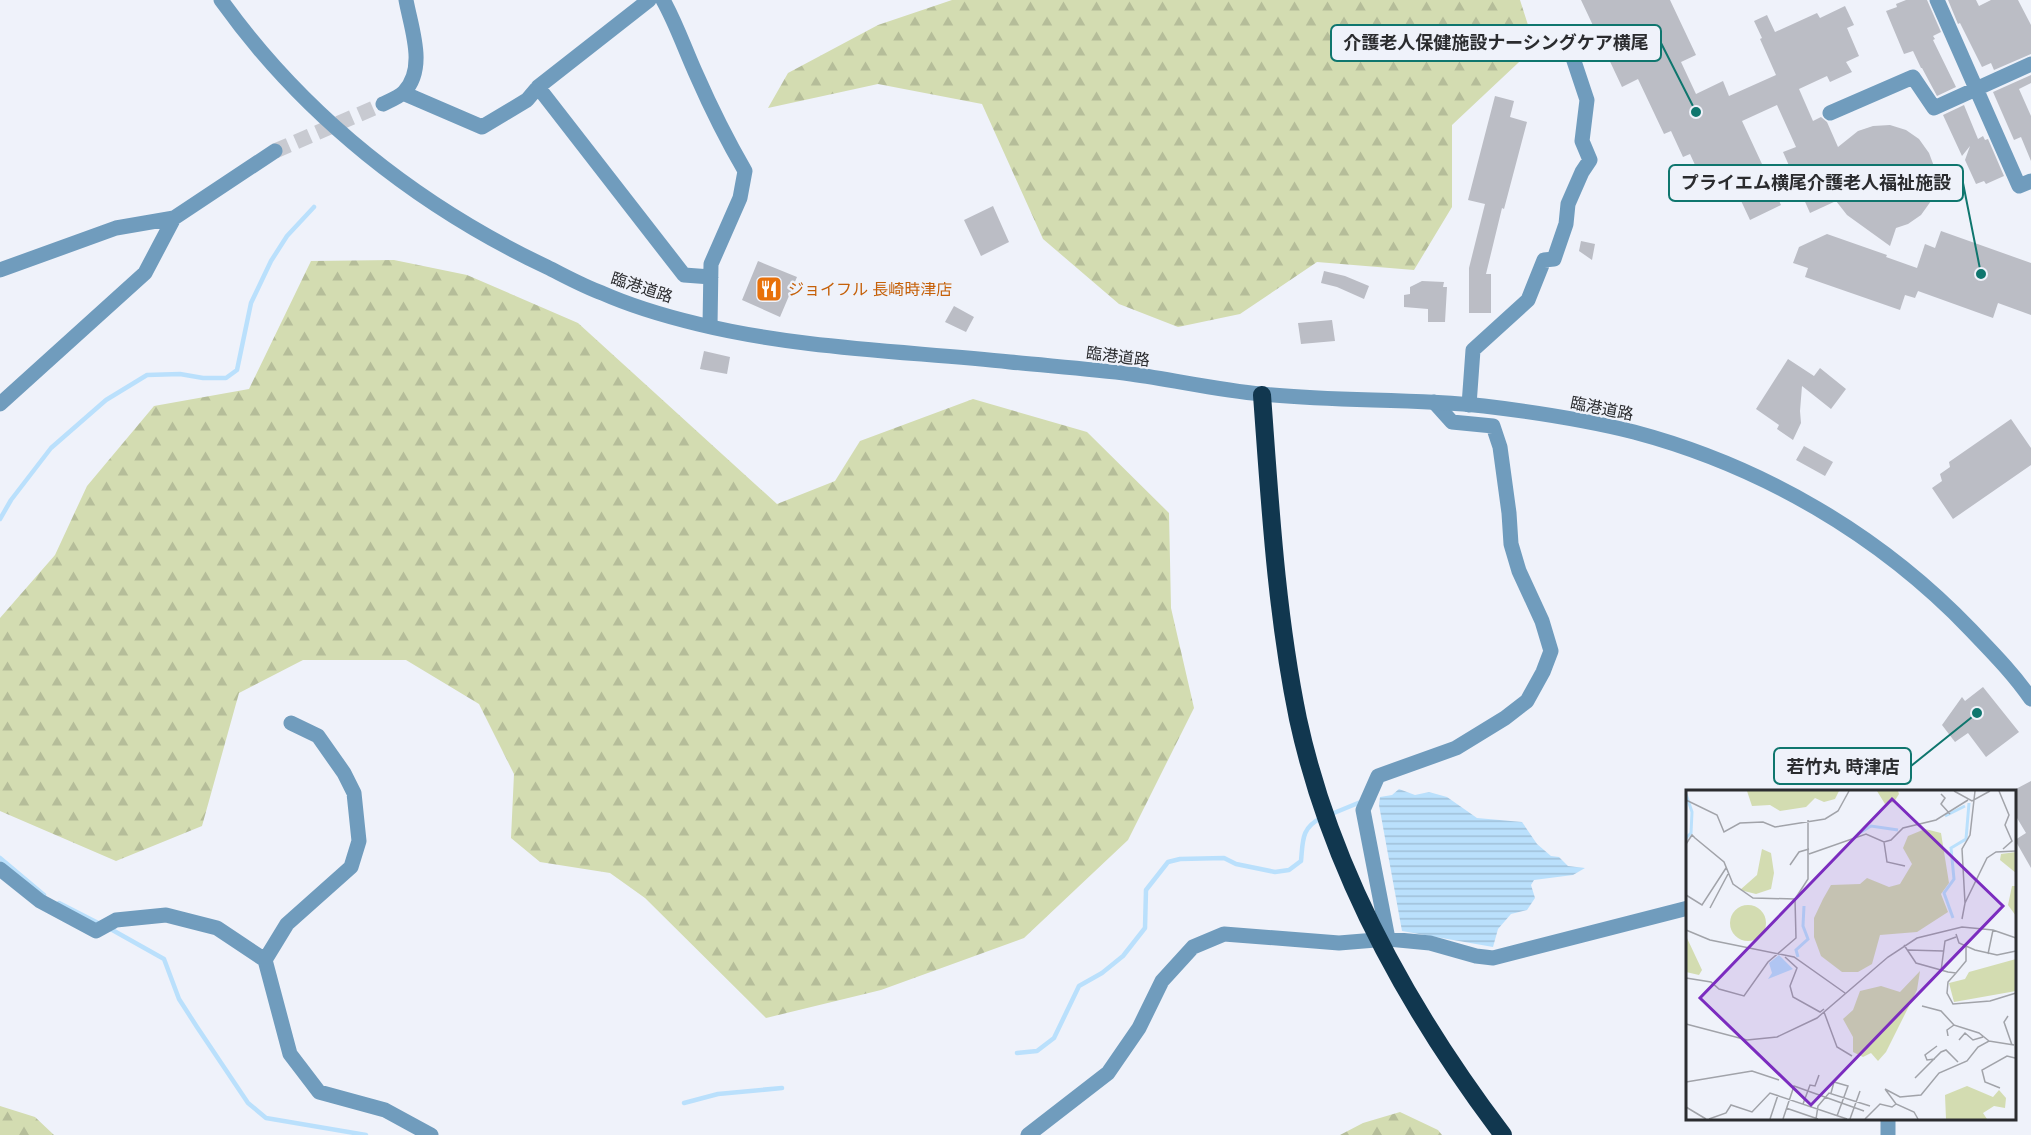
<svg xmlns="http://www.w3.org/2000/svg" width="2031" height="1135" font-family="Mulish,'Noto Sans JP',sans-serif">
  <defs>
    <pattern id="forest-firs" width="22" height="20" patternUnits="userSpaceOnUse" patternTransform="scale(1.5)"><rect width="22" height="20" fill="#d3dcb1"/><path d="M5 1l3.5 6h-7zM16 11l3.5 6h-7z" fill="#b5bd99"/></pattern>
    <pattern id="water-rules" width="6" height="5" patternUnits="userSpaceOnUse" patternTransform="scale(1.5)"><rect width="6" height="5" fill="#bae0fc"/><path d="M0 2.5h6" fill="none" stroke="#a0c0d8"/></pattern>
  </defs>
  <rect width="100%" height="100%" fill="#eff2fa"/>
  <path fill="url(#forest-firs)" d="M952 0H1520L1535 47 1452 125V207L1414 270 1317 262 1240 314 1178 327 1119 304 1043 239 982 104 878 84 768 108 788 73 878 25Z
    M394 260 467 275 578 323 777 504 835 481 860 441 973 399 1087 432 1169 513 1171 608 1194 708 1128 840 1024 938 881 990 766 1018 645 898 610 873 540 862 511 838 514 774 479 704 406 660H303L239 693 202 826 116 861 0 811V618L55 555 87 486 154 406 249 389 311 261Z
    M0 1106 35 1117 54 1135H0Z
    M1400 1112 1438 1130 1442 1135H1340L1363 1123Z"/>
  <path fill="url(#water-rules)" d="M1399 789 1415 795 1429 792 1447 797 1477 818 1522 822 1537 844 1551 856 1559 857 1568 866 1585 868 1573 875 1534 880 1531 885 1535 898 1527 910 1511 914 1498 929 1493 947 1402 931 1379 805 1380 797 1392 795Z"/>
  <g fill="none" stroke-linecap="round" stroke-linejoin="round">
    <path stroke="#bae0fc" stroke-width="4.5" d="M0 519 11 500 51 448 106 400 147 375 180 374 203 378H226L237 370 251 303 271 261 287 236 314 207
      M1329 815 1363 801
      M0 858 44 895
      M59 903 100 924
      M107 927 164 959 179 999 197 1027 248 1103 266 1118 366 1135
      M1017 1053 1037 1051 1054 1038 1079 986 1102 973 1123 956 1145 928 1146 890 1168 862 1180 859 1224 858 1236 864 1275 872 1289 870 1301 861C1303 841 1301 828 1321 818
      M684 1103 718 1094 782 1088"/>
  </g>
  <path fill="#bbbdc5" d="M1581 0H1670L1696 55 1681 62 1696 94 1723 81 1729 96 1776 75 1760 39 1762 38 1754 21 1767 15 1775 32 1817 13 1820 18 1845 6 1854 25 1847 28 1859 56 1846 62 1852 72 1830 82 1827 76 1799 89 1813 121 1821 117 1827 122 1838 147 1858 131 1873 126 1890 125 1906 130 1919 139 1929 153 1935 169 1936 185 1931 201 1921 215 1908 224 1896 228 1890 246 1847 215 1836 201 1810 213 1783 152 1796 147 1777 105 1742 121 1781 205 1750 220 1736 190 1715 200 1705 176 1701 178 1690 154 1683 157 1671 131 1664 134 1638 79 1622 87Z
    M1906 0H1927L1941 32 1933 36 1935 39 1933 40 1956 87 1937 96 1922 68H1921L1913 51 1904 54 1886 11 1897 7 1896 4Z
    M1948 0H1976L1979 6 1991 0H2018L2031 25V54L1994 70 1991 63 1982 67 1960 23 1958 24Z
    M2031 75V83L2019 89 2031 116V161L2021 137 2014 140 1993 92Z
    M1495 96 1514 101 1510 117 1527 122 1504 209 1502 208 1486 274H1491V313H1469V268L1485 204 1468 200Z
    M1964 105 1978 139 1983 136 1985 140 1988 139 2004 176 1986 184 1984 181 1976 184 1965 160 1970 146 1962 156 1943 115Z
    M993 206 1009 242 981 256 964 220Z
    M1941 231 2031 263V315L1998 303 1993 318 1918 291 1915 298 1905 295 1900 310 1805 277 1808 268 1793 263 1799 247 1827 234 1887 255 1886 257 1917 268 1925 244 1935 248Z
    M1581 241 1595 244 1592 260 1579 251Z
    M758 261 797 277 780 317 742 300Z
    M1324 271 1345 276 1369 286 1364 299 1337 287 1321 283Z
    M1422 281 1444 282 1443 287H1447L1445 322H1428V309L1404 307V295L1410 294V287Z
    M954 306 974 317 966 332 945 322Z
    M1332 320 1335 341 1301 344 1298 323Z
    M704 351 730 357 727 374 700 369Z
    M1788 359 1814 376 1820 368 1846 389 1831 409 1802 386 1800 411 1801 423 1793 440 1777 429 1779 425 1756 409Z
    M2011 419 2031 448V465L1953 519 1932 488 1942 481 1940 474 1950 467 1949 462Z
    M1804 446 1833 462 1825 476 1796 460Z
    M1983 687 2019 732 1986 757 1968 733 1955 742 1942 725 1962 697 1965 701Z
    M2031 781V868L2015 840 2026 833 2014 813V790Z"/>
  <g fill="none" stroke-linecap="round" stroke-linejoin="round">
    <path stroke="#c8cad1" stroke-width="15" stroke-dasharray="15 8" stroke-linecap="butt" d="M275 151 383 104"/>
    <path stroke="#709cbd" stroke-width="15" d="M663 0C677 25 685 50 697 76 711 108 727 140 745 171L740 198 711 264 710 326
      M1937 0 2019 186 2031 181
      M538 87 684 275 711 277
      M403 93 482 127 527 100 538 87 649 0
      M383 104C389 101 399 97 404 92 427 68 411 28 406 0
      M1830 113 1913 77 1934 108 2031 64
      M0 270 116 228 174 218 275 151
      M0 404 145 273 174 218
      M1469 405 1473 350 1528 300 1544 260 1554 259 1566 224 1568 204 1582 172 1590 160 1582 141 1587 100 1569 46 1560 33
      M0 869 40 901 96 931 116 920 166 915 217 928 265 960 290 1054 319 1092 385 1110 431 1135
      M1388 939 1363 810 1378 776 1456 748 1505 718 1527 701 1543 672 1551 651 1542 621 1519 571 1511 544 1509 513 1500 447 1493 426 1452 422 1434 402
      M265 960 287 924 351 867 359 841 354 793 344 773 318 736 291 723
      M1888 1118V1135
      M1028 1135 1108 1073 1139 1028 1162 981 1193 947 1224 934 1339 943 1388 939 1430 943 1476 956 1493 958 1688 908"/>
    <path stroke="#709cbd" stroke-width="15" d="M221 0C304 116 418 206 547 267 565 276 583 286 602 293 629 305 669 317 698 324 800 349 906 351 1010 362 1050 366 1091 369 1131 374 1175 380 1218 390 1262 394 1336 402 1410 398 1484 406 1534 412 1586 420 1634 432 1762 466 1880 535 1971 630 1992 652 2013 673 2031 699"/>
    <path stroke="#11374f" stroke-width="18" d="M1262 395C1270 503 1276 612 1298 719 1331 871 1410 1012 1503 1135"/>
  </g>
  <defs>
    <symbol id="restaurant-square" viewBox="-11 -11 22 22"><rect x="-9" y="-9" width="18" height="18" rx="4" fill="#e8710a" stroke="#eff2fa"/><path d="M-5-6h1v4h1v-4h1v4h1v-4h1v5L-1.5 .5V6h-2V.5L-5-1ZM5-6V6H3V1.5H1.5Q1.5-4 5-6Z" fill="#fff"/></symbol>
  </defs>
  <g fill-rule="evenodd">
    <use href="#restaurant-square" x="754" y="274" width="30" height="30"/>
  </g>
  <g text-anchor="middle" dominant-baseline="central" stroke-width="4.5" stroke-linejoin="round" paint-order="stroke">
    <g font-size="16" fill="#2b2c2f" stroke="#eff2fa">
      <text transform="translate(642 287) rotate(18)">臨港道路</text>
      <text transform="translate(1118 356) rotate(7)">臨港道路</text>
      <text transform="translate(1602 408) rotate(11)">臨港道路</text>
    </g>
    <g font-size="16" fill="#c56008" stroke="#eff2fa" text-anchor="start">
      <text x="788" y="289">ジョイフル 長崎時津店</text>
    </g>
  </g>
  <g transform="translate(1686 790)">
    <rect width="330" height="330" fill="#eff2fa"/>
    <path d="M61 1H153L149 9 138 12 129 8 120 17 94 21 84 15 66 16ZM191 1H212L213 4 208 12 199 14ZM239 39 255 43 263 93 255 104 262 122 231 142 194 145 186 174 172 182H156L135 166 128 147V128L137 109 145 95 174 94 181 88 203 97 214 94 226 74 217 58 222 46ZM76 59 85 63 88 83 85 99 70 104 54 100 71 85ZM330 62V83L314 70 315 64ZM326 96H330V126L322 115ZM44 133a18 18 0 1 1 36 0a18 18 0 1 1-36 0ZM0 146 16 180 13 185 0 182ZM234 181 231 200 200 262 192 271 185 263 177 267 167 262V247L157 229 167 220 174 201 195 196 214 202ZM281 296 307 307 313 300 320 308 319 318 308 316 297 323 301 329H260L259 305Z" fill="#d3dcb1"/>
    <path d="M330 169V201L268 212 263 193 279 189 283 182Z" fill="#d3dcb1"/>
    <path d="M93 165 107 179 82 189 86 183 83 173Z" fill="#bae0fc"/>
    <path fill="none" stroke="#bae0fc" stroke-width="3" d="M0 4 6 22 5 43 0 48M259 26 279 16M172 44 185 36 212 40M267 128 258 103 268 89 265 58 280 49 283 13M112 167 110 160 122 149 117 136 118 116"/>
    <path fill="none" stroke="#a1a3a9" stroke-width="1.5" d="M268 1 286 11 304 1M313 1 323 25 319 35 326 51 317 59M255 4 259 8 255 14 264 24M0 10 31 25 38 42 54 33 77 32 89 37 139 29 152 21 163 1M198 52 201 72 219 76M0 54 6 45 9 48 38 72 47 94 67 108 109 109M123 64 180 44 198 52 205 50 217 38 250 30 282 10M104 75 113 62 123 59M0 105 16 115 40 78M279 113 276 59 284 45 289 1M24 118 42 84M276 129 279 113 301 68 310 62 330 61M0 140 24 150 108 167 159 203M270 144 273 153 289 160 311 165 330 161M218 155 230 173 262 182 270 183 280 171V157M222 160 257 161M302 164 307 140M99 167 111 178 104 196 107 207 134 222 138 219M255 181 259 151 270 147M270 183 262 192 261 203 267 214 304 211 330 203M0 188 25 192 33 199 58 206 82 172 110 148 109 109 122 89V30M236 216 255 221 268 235M138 222 151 257 166 266M322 226 318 232 326 255M0 234 61 250 91 247 131 228 202 167 231 148 276 137 307 140 330 148M262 246 261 240 268 235 293 243 303 251M273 250 279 243 287 250 297 247M330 252V279M249 269 241 270 239 265 251 256M229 288 255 262 260 260 272 272M0 292 66 281 93 290M314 298 299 292 296 280 321 266 329 268M199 299 214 307 235 305 253 283 281 271 292 257 303 251 328 255M199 299 210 314 228 322 232 329M145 303 148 292 162 296 151 326M117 314 124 295 129 296 133 285M0 317 20 329M100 318 132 329M23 329 40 323 45 315 66 322 84 303 161 329M84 329 92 305M97 329 108 296 178 321M130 329 132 316 143 303 184 316M164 329 174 301M179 329 194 314 206 317 210 314"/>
    <path fill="#7b2cbf" fill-opacity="0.15" stroke="#7b2cbf" stroke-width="3" d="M206 9 317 116 125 315 14 208Z"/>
    <rect width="330" height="330" fill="none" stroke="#2b2c2f" stroke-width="3"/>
  </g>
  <path fill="none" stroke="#0f766e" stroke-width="2" d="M1696 112L1661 43M1981 274L1963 183M1977 713L1911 766"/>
  <g fill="#0f766e" stroke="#eff2fa" stroke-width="2">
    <circle cx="1696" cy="112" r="6"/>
    <circle cx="1981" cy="274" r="6"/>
    <circle cx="1977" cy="713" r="6"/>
  </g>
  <g fill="#eff2fa" stroke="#0f766e" stroke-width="2">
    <rect x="1331" y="25" width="330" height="36" rx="6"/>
    <rect x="1669" y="165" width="294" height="36" rx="6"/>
    <rect x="1774" y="748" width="137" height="36" rx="6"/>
  </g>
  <g font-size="18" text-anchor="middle" font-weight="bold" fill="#2b2c2f">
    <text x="1496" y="49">介護老人保健施設ナーシングケア横尾</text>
    <text x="1816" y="189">プライエム横尾介護老人福祉施設</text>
    <text x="1843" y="773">若竹丸 時津店</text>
  </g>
</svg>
